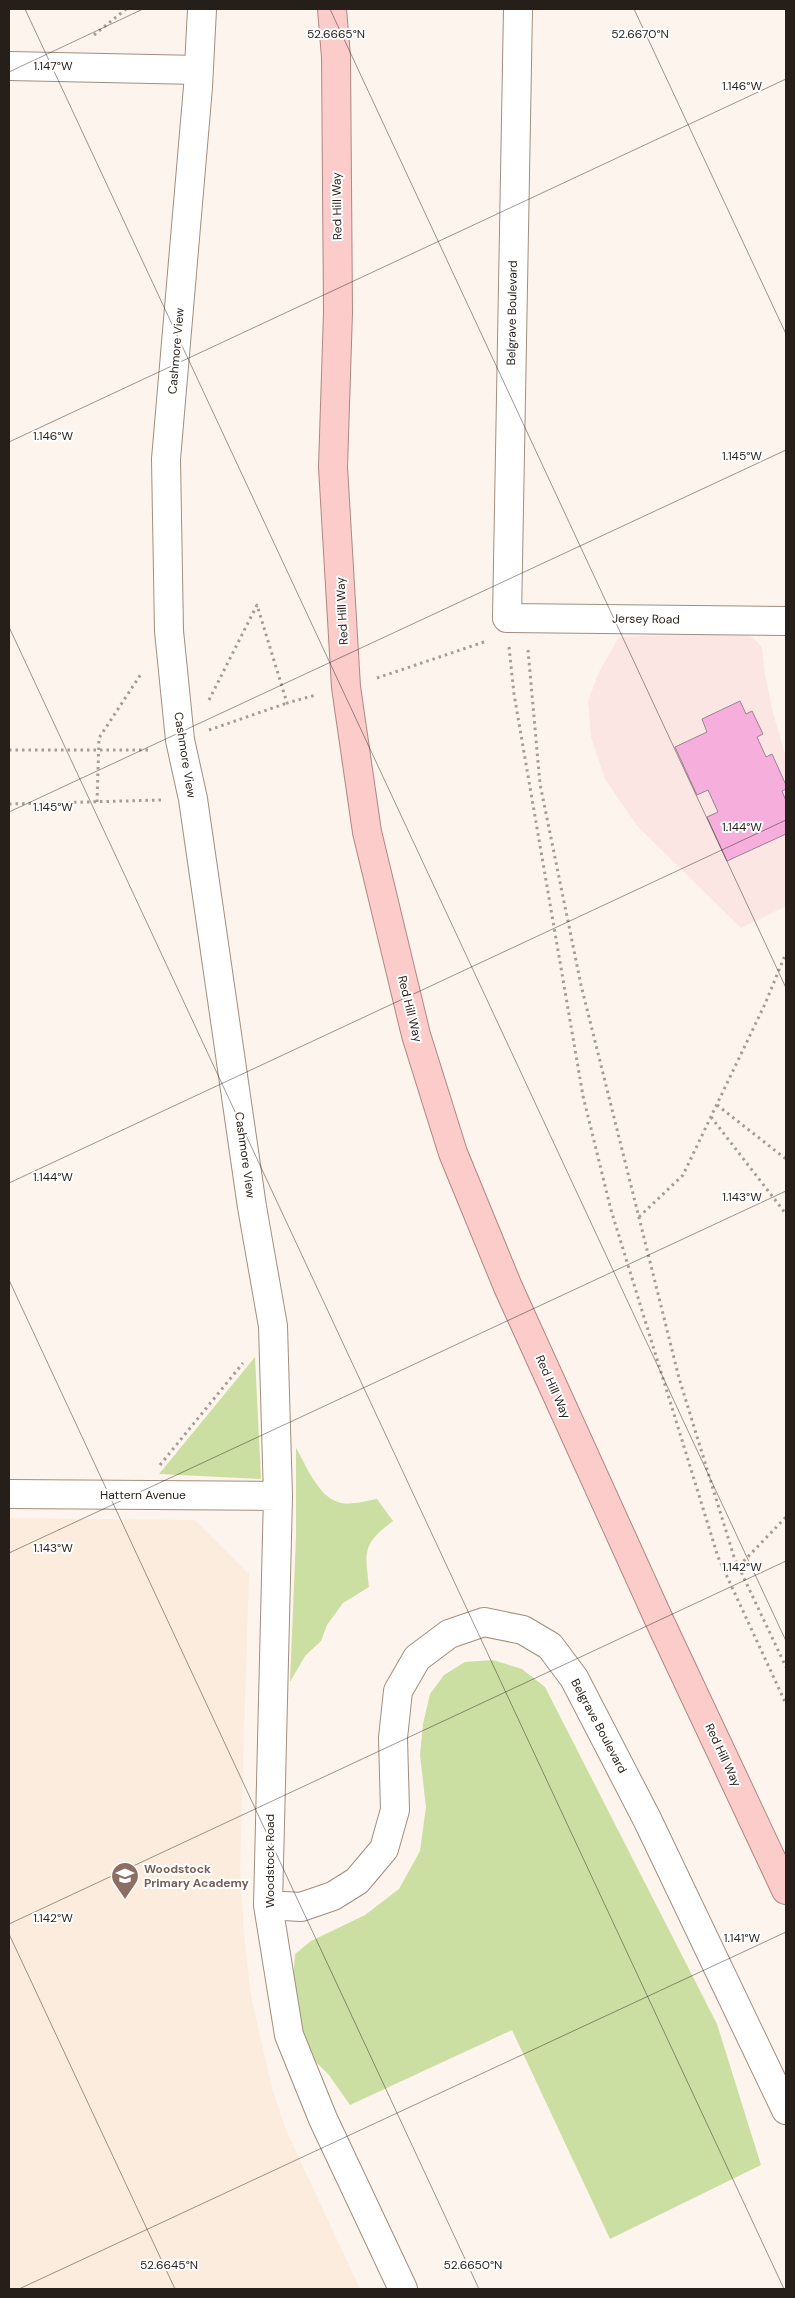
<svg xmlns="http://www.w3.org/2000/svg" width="795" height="2298" font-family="'DM Sans',sans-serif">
  <rect width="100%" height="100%" fill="#fdf4ed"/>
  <path fill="#fce6e4" d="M739 632 754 638 762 648 765 674 773 713 786 757V906L741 928 638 827 605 779 591 737 588 701 599 672 619 637Z"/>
  <path fill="#fcecde" d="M9 1518 195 1520 249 1574 240 1866 244 1934 251 1996 272 2088 286 2130 360 2289H9Z"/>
  <path fill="#ccdfa2" d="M255 1357 261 1479 159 1474Z
    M296 1448C306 1465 318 1496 338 1502 349 1506 366 1501 377 1499L393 1521C362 1544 365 1552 369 1587L343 1603 327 1625 321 1641 305 1656 290 1682 296 1536Z
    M493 1660 522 1669 545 1687 717 2024 761 2165 610 2239 512 2030 350 2105 329 2075 289 2035 295 1954 311 1941 365 1915 399 1889 420 1851 426 1807 420 1755 423 1724 430 1694 444 1675 465 1662Z"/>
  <path fill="#f6aedd" stroke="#9a8492" d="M740 701 746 714 752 711 763 734 757 737 766 757 772 754 786 785V789L782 791 786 801V834L727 861 707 817 718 812 708 790 697 795 675 747 707 732 702 719Z"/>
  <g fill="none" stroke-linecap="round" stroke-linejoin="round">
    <defs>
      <path id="minor" d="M202 9 198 87 166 459 169 631 180 740 193 799 252 1207 273 1326 278 1496 268 1905 289 2035 323 2119 403 2289
        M518 9 507 618 786 621
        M9 66 199 70
        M9 1494 278 1496
        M268 1905 301 1907 333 1896 357 1881 384 1849 395 1810 393 1738 398 1691 417 1658 449 1634 484 1622 523 1630 550 1646 574 1678 647 1819 786 2110"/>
      <path id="trunk" d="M332 9 336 57 338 312 333 467 346 687 367 832 416 1035 453 1153 508 1287 661 1624 786 1890"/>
    </defs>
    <use href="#minor" stroke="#a18e7e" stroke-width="30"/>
    <use href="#trunk" stroke="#b08784" stroke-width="30"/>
    <path stroke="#a59d96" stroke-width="3" stroke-dasharray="2.5 4" stroke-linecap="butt" d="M94 35 126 9
      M509 647 514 694 583 1096 611 1210 718 1557 786 1704
      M528 650 540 784 581 985 679 1378 734 1557 786 1667
      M377 678 487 641
      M209 700 257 605 287 703 316 695
      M209 730 287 703
      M9 750H151
      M97 802 99 738 141 674
      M9 804 162 800
      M717 1105 786 1159
      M711 1117 786 1214
      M639 1217 683 1175 765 1004 786 953
      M160 1465 243 1363
      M739 1566 786 1517"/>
    <use href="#minor" stroke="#fff" stroke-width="28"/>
    <use href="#trunk" stroke="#fbccca" stroke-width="28"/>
  </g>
  <path fill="none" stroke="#261f19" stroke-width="1" stroke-opacity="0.45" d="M25 9 786 1641M330 9 786 988M634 9 786 334M9 72 143 9M9 442 786 79M9 627 784 2289M9 812 786 450M9 1183 786 820M9 1280 479 2289M9 1553 786 1191M9 1924 786 1561M9 1934 175 2289M19 2289 786 1932"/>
  <defs>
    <symbol id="school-pin" viewBox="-11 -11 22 30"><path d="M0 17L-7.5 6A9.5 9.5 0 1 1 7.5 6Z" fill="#8d6e63" stroke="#fff"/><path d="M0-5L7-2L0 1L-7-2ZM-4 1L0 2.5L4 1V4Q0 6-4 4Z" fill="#fff"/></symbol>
  </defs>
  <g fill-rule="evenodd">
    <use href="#school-pin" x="109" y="1860" width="32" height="43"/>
  </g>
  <g text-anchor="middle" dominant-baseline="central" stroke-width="4" stroke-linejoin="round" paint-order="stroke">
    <g font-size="12" fill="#261f19" stroke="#fff">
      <text transform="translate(337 206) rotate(-91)">Red Hill Way</text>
      <text transform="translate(512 313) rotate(-89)">Belgrave Boulevard</text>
      <text transform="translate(176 351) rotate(-85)">Cashmore View</text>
      <text transform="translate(342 611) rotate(-93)">Red Hill Way</text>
      <text transform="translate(646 619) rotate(1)">Jersey Road</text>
      <text transform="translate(185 755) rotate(81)">Cashmore View</text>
      <text transform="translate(410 1009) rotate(76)">Red Hill Way</text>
      <text transform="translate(245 1155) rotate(82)">Cashmore View</text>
      <text transform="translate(553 1387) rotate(66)">Red Hill Way</text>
      <text x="143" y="1495">Hattern Avenue</text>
      <text transform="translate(599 1726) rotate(62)">Belgrave Boulevard</text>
      <text transform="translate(723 1755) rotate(65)">Red Hill Way</text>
      <text transform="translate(270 1861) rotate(-90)">Woodstock Road</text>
    </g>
    <g font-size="12" font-weight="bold" fill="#785e54" stroke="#fff" text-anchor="start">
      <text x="144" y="1869">Woodstock<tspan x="144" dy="14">Primary Academy</tspan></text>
    </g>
  </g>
  <g font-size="12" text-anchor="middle" fill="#261f19" stroke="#fff" stroke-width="4" stroke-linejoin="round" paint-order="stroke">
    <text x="336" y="38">52.6665°N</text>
    <text x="640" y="38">52.6670°N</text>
    <text x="53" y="70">1.147°W</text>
    <text x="742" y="90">1.146°W</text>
    <text x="53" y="440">1.146°W</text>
    <text x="742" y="460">1.145°W</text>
    <text x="53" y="811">1.145°W</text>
    <text x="742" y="831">1.144°W</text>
    <text x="53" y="1181">1.144°W</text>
    <text x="742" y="1201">1.143°W</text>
    <text x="53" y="1552">1.143°W</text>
    <text x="742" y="1571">1.142°W</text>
    <text x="53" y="1922">1.142°W</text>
    <text x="742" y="1942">1.141°W</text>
    <text x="169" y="2269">52.6645°N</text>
    <text x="473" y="2269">52.6650°N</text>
  </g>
  <rect width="795" height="2298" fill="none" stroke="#261f19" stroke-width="20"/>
</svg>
